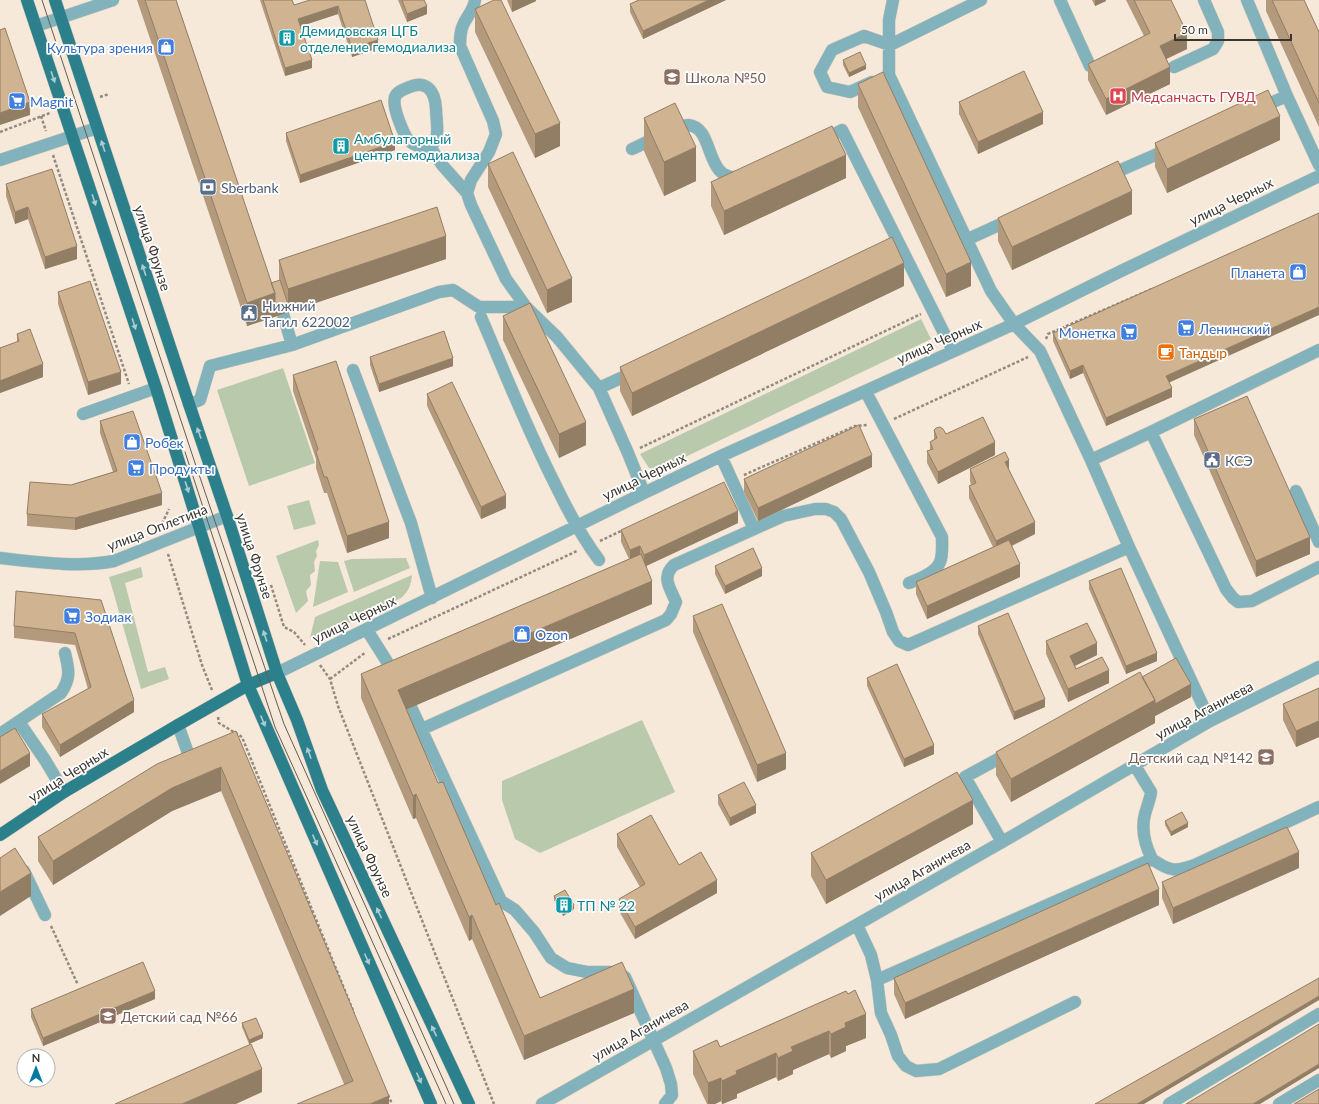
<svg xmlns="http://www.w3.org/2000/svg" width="1319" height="1104" font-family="Lato,sans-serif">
  <rect width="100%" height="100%" fill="#f6e9da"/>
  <path fill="#b9c9ab" d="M921 319 931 339 658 470 649 468 640 454Z
    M283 368 315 463 249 486 217 390Z
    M309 500 316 524 294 530 287 506Z
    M318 540 319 545 316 551 317 556 314 562 315 571 310 575 311 585 306 591 308 601 296 613 276 556Z
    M406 558 410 568 354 592 344 561 352 559Z
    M320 561 338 562 348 592 313 607Z
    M141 567 143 577 125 583 148 672 165 667 169 679 141 689 109 577Z
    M412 575C411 585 409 591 401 598L315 639 310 638 315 617Z
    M642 720 675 792 540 853 515 839 502 800V781Z"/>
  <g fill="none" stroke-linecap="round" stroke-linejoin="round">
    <defs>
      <path id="minor" d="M475 0C474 9 468 15 464 23 460 30 460 38 460 46L493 121 496 134 489 152 471 180 467 193 471 205 506 279 526 307 557 337 599 388 628 453 644 493
        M893 0 889 20V75L991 291 1014 324 1040 351 1091 460 1129 547 1210 721
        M1060 0 1090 66
        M1247 0 1287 96 1319 165
        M36 26 113 0
        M1174 67 1213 49 1218 41V32L1204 0
        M872 82 850 92 827 87 820 72 832 50 864 36 890 45 981 0
        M1259 108 1287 96
        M822 140 842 130 953 351
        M430 147C432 145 435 142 436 139 439 131 436 118 436 109 435 90 426 79 407 88 402 90 397 92 395 97 393 104 396 112 398 118 405 137 408 148 430 147L443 166 467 193
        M632 149C644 144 677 125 688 125 716 127 703 182 740 177
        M0 160 97 128
        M1107 176 1169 149
        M966 240 1012 219
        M283 314 292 345
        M481 317C505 373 527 429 555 484 568 511 581 536 599 560
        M353 370 411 523 432 598
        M599 388 634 372
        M866 392 942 537C942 544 943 555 940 562 936 573 919 579 909 583
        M189 404 200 400 210 366 292 345 439 292 453 290 479 307H526
        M83 414 156 388
        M1151 432 1226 589 1233 598 1238 602 1252 601 1319 567
        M721 456 754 529
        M1091 460 1151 432 1319 350
        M1296 491 1319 542
        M0 558C37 562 78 568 114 561L227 516
        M367 630 396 676
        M277 673 644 493 721 456 1014 324 1119 272 1319 176
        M411 707 501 901 515 910 534 932 551 958 567 968 587 972H611L619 974 625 977 666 1068 671 1084 672 1095 665 1104
        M19 722 45 760 64 792
        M178 725 193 767
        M422 729 666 620 671 614 676 602C670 588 661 577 674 565L783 516 815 509H826L834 512 841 519 869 572 886 612 893 632 899 641 908 645 1129 547
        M0 734 61 693C71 678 69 670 65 653
        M1134 764 1151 792C1150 800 1147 806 1145 814 1141 829 1145 845 1152 859
        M1002 842 965 777 1009 753
        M24 871 45 915
        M857 925 871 955 877 980 881 1013 891 1035 898 1056 906 1066 916 1071 939 1069 1075 1002
        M877 980 1152 859C1170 872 1176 872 1197 864L1319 807
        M542 1104 1002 842 1210 721 1319 667
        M1169 1104 1319 1014
        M1279 1104 1319 1080"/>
      <path id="major" d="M27 0 156 388 248 685 431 1104
        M55 0 189 404 227 516 277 673 297 720 322 790 469 1104
        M0 835 64 792 178 725 248 685 277 673"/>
    </defs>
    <use href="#minor" stroke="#d0c5b8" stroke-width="13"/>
    <use href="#major" stroke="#d0c5b8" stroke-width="13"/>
    <path stroke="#938a80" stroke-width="2.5" stroke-dasharray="3 2" stroke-linecap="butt" d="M100 97 109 94
      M41 116 46 131
      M0 132 50 113
      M53 155 129 384
      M1046 339 1048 334 1154 288
      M894 419 1028 357
      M640 448 921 314
      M744 475 855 426 868 425
      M160 528 169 509
      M600 541 623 530
      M168 554 202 665 212 690
      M271 585 284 627 294 632 305 645
      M388 639 577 551
      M320 665 330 679 338 706 494 1104
      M330 679 366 652
      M218 717 219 723 242 737 354 1013
      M51 926 78 985
      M388 1095 392 1104"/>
    <use href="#minor" stroke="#82b3bc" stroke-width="12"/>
    <use href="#major" stroke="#2c808c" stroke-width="12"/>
    <path stroke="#635c54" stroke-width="1" d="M42 0 193 457 284 724 454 1104
      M185 452 275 727 446 1104"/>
  </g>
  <path fill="#b39a7c" d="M137 0H176L271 283 279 281V260L446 259 247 326Z
    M260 0H292L294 5 365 0 378 48 352 57 338 14 301 26 312 68 285 76Z
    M398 0H424L427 14 407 22Z
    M507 0H536V1L512 12Z
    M639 0H726L643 39 630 12V4Z
    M1092 0H1106V1L1095 6Z
    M1126 0H1171L1187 49 1166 59 1170 84 1106 115 1088 80V64L1144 36Z
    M1266 0H1304L1319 32V127L1266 11Z
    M475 9 560 146 535 158 475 32Z
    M843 60 866 69 849 77 843 65Z
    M858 84 971 286 946 297 858 107Z
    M959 102 1043 124 978 154 959 114Z
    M644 118 696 181 664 196 644 151Z
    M286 133 395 150 300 183 286 141Z
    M1280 140 1167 193 1155 167V143Z
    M488 164 572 302 547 313 488 187Z
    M846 178 724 235 711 206V182Z
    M6 184 77 259 45 269 28 219 15 224 6 196Z
    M1132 214 1012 270 998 241V218Z
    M904 286 632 416 620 391V367Z
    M58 292 121 384 88 395 58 304Z
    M503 316 586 445 559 458 503 340Z
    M1053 333 1169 383 1172 397 1106 426 1083 373 1070 379 1053 341Z
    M17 334 43 377 0 393V348L17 342Z
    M370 357 453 366 379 392 370 365Z
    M293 375 389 538 347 553 327 493H324L316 468V459L293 391Z
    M427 394 506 508 481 519 427 406Z
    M1194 419 1310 554 1256 577 1194 435Z
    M100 421 162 505 75 530 27 526V514L71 485 113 472 100 433Z
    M934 430 946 434 995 455 938 484 927 463V451L930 450V442L934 440Z
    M872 467 758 521 744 492V479Z
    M970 469 1009 470 1035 534 1012 546 1020 577 927 619 916 594V582L993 547 969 498V486L971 485 970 481Z
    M738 523 646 566 652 604 407 709 438 783 540 998 634 1013 524 1060 472 939 469 941 416 818 413 819 361 698V674L629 559 621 542V530Z
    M715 566 762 576 725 594 715 574Z
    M1089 581 1157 661 1126 674 1089 589Z
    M101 600 134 712 60 757 42 727V714L88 689 75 645 14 638V626Z
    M693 616 786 769 757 782 693 632Z
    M978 626 1045 707 1014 720 978 634Z
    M1046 641 1097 655 1075 666 1076 669 1109 683 1068 702 1046 654Z
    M1142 677 1191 697 1155 716V723L1011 802 996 775V752Z
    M867 678 934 754 904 767 867 686Z
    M1319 688V737L1296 747 1283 720V704Z
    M236 731 389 1104 344 1084 221 791 172 811 53 885 38 861V837Z
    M718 795 756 813 730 826 718 804Z
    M1165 821 1188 827 1171 836 1165 825Z
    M973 824 826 904 811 876V853Z
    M617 834 679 865 717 893 635 939 619 911V899L640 887 617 847Z
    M1299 868 1173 924 1162 898V882Z
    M554 896 574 909 563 916 554 900Z
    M1159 905 905 1019 894 994V978Z
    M846 991 866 1038 846 1046V1051L831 1058 829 1054 793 1070V1074L778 1081 776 1077 737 1094V1098L723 1104H722L721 1101 715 1104H707L693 1074V1051L720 1047Z
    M155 999 43 1046 31 1017V1009Z
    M242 1023 263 1038 249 1044 242 1027Z"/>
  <path fill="#927d65" d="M512 0H536V1L512 12Z
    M709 0H726L643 39V31Z
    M1095 0H1106V1L1095 6Z
    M338 6V14L298 27V19Z
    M427 6V14L407 22V14Z
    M1187 33V49L1160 62V46Z
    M378 40V48L352 57V48Z
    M312 60V68L285 76V68Z
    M866 65V69L849 77V73Z
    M1170 67V84L1106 115V99Z
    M30 102V115L0 125V113Z
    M1043 112V124L978 154V142Z
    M1280 116V140L1167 193V169Z
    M560 123V146L535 158V134Z
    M395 142V150L300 183V175Z
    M696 147V181L664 196V162Z
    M846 155V178L724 235V211Z
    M1132 191V214L1012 270V247Z
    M28 207V219L15 224V212Z
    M446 236V259L247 326V303L275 293 288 304V289Z
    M77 246V259L45 269V257Z
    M971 262V286L946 297V274Z
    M904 263V286L632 416V393Z
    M572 278V302L547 313V290Z
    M1319 307V315L1166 384V376Z
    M453 358V366L379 392V384Z
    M43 364V377L0 393V381Z
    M1083 365V373L1070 379V371Z
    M121 372V384L88 395V382Z
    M1172 388V397L1106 426V418Z
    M586 422V445L559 458V434Z
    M995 442V455L938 484V472Z
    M872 455V467L758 521V508Z
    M1009 460V472L1005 462Z
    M162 493V505L75 530V518Z
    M506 495V508L481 519V507Z
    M738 511V523L644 567V555Z
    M389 522V538L347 553V536Z
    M1035 522V534L996 553V541Z
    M1310 537V554L1256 577V561Z
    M640 546V558L630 562V550Z
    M1020 564V577L927 619V606Z
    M762 568V576L725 594V586Z
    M652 581V604L398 713V690Z
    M1097 643V655L1070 668V656Z
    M1157 653V661L1126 674V666Z
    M1109 670V683L1068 702V689Z
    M1191 684V697L1155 716V723L1011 802V779L1155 700Z
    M1045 699V707L1014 720V712Z
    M134 700V712L60 757V745Z
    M1319 721V737L1296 747V731Z
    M934 745V754L904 767V759Z
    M30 753V766L0 784V771Z
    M786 753V769L757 782V765Z
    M221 767V791L172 811 53 885V861L172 788Z
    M416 794V818L413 819V796Z
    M973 800V824L826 904V880Z
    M756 805V813L730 826V818Z
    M1188 823V827L1171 836V832Z
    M1299 852V868L1173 924V908Z
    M31 873V896L0 916V892Z
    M717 880V893L635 939V927Z
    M1159 889V905L905 1019V1003Z
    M574 905V909L563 916V912Z
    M472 915V939L469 941V917Z
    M634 989V1013L524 1060V1036Z
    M155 991V999L43 1046V1038Z
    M1319 996V1000L1144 1104H1137Z
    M866 1014V1038L846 1046V1051L831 1058V1034L845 1023Z
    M829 1031V1054L793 1070V1074L778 1081V1058L791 1047Z
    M263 1034V1038L249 1044V1040Z
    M776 1053V1077L737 1094V1098L722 1104V1081L736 1071Z
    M1319 1064V1068L1260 1104H1253Z
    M262 1069V1092L236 1104H182Z
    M721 1078V1101L715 1104H708V1083Z
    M389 1096V1104H370Z"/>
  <path fill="#d0b390" stroke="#927d65" d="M145 0H176L275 293 247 303Z
    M263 0H292L294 5 310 0H365L378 40 352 48 338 6 298 19 312 60 285 68Z
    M402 0H424L427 6 407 14Z
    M494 0H501L560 123 535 134 475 9Z
    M639 0H709L643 31 630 4Z
    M1134 0H1171L1187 33 1160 46 1170 67 1106 99 1088 64 1150 33Z
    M1272 0H1304L1319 32V103Z
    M5 28 30 102 0 113V30Z
    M860 52 866 65 849 73 843 60Z
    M1024 71 1043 112 978 142 959 102Z
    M883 72 971 262 946 274 858 84Z
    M1268 90 1280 116 1167 169 1155 143Z
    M381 100 395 142 300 175 286 133Z
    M675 103 696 147 664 162 644 118Z
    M832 126 846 155 724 211 711 182Z
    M513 152 572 278 547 290 488 164Z
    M1118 161 1132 191 1012 247 998 218Z
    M52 169 77 246 45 257 28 207 15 212 6 184Z
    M437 207 446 236 288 289 279 260Z
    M1319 213V307L1166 376 1172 388 1106 418 1083 365 1070 371 1053 333Z
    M892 237 904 263 632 393 620 367Z
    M280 280 288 304 275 309V293L271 283Z
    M90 281 121 372 88 382 58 292Z
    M530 303 586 422 559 434 503 316Z
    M30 329 43 364 0 381V348L19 341 17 334Z
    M444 331 453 358 379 384 370 357Z
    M336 361 389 522 347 536 327 477H324L316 452 318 449 293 375Z
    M452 382 506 495 481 507 427 394Z
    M1247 396 1310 537 1256 561 1194 419Z
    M133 411 162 493 75 518 27 514 30 482 71 485 117 471 100 421Z
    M983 417 995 442 938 472 927 451 933 449 930 442 937 438 934 430 936 428 940 427 943 429 946 434Z
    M859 425 872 455 758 508 744 479Z
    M1005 452 1009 460 1005 462 1035 522 996 541 969 486 976 483 970 469Z
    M724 482 738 511 644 555 640 546 630 550 621 530Z
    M1009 540 1020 564 927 606 916 582Z
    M753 548 762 568 725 586 715 566Z
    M641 554 652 581 398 690 438 783 443 782 496 905 499 903 540 998 622 962 634 989 524 1036 472 915 469 917 416 794 413 796 361 674Z
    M1121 568 1157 653 1126 666 1089 581Z
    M16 591 101 600 134 700 60 745 42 714 91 687 75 633 14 626Z
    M722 604 786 753 757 765 693 616Z
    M1008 613 1045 699 1014 712 978 626Z
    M1087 623 1097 643 1070 656 1076 669 1102 657 1109 670 1068 689 1046 641Z
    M1176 658 1191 684 1155 704V700L1142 677Z
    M897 664 934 745 904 759 867 678Z
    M1140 672 1155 700 1011 779 996 752Z
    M1319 688V721L1296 731 1283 704Z
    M15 728 30 753 0 771V737Z
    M236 731 389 1096 370 1104H297L353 1081 221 767 172 788 53 861 38 837 157 764Z
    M957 772 973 800 826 880 811 853Z
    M744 782 756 805 730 818 718 795Z
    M1182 812 1188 823 1171 832 1165 821Z
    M651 815 679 865 701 852 717 880 635 927 619 899 645 884 617 834Z
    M1287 827 1299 852 1173 908 1162 882Z
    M15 848 31 873 0 892V858Z
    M1148 863 1159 889 905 1003 894 978Z
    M565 890 574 905 563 912 554 896Z
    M143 962 155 991 43 1038 31 1009Z
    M1319 978V996L1137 1104H1095Z
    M855 990 866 1014 845 1023 846 1027 831 1034 829 1031 791 1047 793 1051 778 1058 776 1053 736 1071 737 1074 722 1081 721 1078 708 1083 693 1051 717 1040 720 1047 846 991 848 994Z
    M256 1018 263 1034 249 1040 242 1023Z
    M1319 1024V1064L1253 1104H1186Z
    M251 1044 262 1069 182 1104H115Z
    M1319 1089V1104H1294Z"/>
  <defs><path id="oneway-solid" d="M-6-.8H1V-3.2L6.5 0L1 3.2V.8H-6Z"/></defs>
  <g fill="#abccd1">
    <use href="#oneway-solid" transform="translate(53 77) rotate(71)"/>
    <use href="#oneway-solid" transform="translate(103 146) rotate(-108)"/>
    <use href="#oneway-solid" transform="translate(94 200) rotate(72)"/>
    <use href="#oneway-solid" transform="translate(144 270) rotate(-108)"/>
    <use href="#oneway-solid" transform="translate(134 324) rotate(72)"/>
    <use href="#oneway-solid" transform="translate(199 433) rotate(-110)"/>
    <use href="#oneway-solid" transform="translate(187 487) rotate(72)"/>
    <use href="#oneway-solid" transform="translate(265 636) rotate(-108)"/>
    <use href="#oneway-solid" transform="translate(263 721) rotate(68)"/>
    <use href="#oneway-solid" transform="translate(309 753) rotate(-110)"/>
    <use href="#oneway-solid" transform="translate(315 840) rotate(66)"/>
    <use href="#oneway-solid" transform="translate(379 913) rotate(-115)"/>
    <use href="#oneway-solid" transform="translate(367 959) rotate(66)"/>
    <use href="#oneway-solid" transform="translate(434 1031) rotate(-115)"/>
    <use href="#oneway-solid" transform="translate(419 1078) rotate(66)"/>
  </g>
  <defs>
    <symbol id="building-square" viewBox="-11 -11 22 22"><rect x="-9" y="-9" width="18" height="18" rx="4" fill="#0f9aa8" stroke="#fff"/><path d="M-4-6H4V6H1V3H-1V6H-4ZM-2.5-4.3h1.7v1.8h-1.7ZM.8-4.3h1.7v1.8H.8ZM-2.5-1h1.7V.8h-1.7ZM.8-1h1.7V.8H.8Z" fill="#fff"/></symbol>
    <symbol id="shop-square" viewBox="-11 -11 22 22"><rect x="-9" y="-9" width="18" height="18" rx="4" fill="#3f7fe0" stroke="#fff"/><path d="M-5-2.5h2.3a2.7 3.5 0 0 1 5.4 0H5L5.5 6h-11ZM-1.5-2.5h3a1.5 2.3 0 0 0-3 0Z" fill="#fff"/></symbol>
    <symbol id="school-square" viewBox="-11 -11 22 22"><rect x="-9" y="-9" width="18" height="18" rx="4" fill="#8d6e63" stroke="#fff"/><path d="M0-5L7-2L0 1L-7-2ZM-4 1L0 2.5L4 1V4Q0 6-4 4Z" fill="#fff"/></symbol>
    <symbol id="hospital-square" viewBox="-11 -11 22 22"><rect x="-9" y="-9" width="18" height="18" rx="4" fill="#e0444e" stroke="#fff"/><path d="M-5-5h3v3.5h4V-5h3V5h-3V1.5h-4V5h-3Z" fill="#fff"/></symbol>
    <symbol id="supermarket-square" viewBox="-11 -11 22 22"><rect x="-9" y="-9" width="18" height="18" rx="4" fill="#3f7fe0" stroke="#fff"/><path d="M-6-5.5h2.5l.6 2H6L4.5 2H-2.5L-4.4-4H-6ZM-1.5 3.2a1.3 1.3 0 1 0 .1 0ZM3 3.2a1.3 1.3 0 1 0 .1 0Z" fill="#fff"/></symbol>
    <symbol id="bank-square" viewBox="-11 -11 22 22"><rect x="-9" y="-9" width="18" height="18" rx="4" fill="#5c6f8a" stroke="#fff"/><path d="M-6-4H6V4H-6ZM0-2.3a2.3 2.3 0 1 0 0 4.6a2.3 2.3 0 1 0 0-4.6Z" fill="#fff"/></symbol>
    <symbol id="civic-square" viewBox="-11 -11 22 22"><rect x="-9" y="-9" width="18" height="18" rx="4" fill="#5c6f8a" stroke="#fff"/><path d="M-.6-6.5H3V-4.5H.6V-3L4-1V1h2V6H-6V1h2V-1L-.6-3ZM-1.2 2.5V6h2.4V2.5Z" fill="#fff"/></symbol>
    <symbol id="cafe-square" viewBox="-11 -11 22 22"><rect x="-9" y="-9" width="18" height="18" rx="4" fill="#e8710a" stroke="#fff"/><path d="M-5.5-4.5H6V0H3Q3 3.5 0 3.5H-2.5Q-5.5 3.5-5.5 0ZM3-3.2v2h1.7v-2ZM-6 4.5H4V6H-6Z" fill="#fff"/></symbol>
  </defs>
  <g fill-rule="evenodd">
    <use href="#building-square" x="277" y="28" width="20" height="20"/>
    <use href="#shop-square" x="156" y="37" width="20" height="20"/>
    <use href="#school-square" x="662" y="67" width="20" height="20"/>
    <use href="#hospital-square" x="1108" y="86" width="20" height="20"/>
    <use href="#supermarket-square" x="7" y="91" width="20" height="20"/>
    <use href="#building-square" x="331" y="136" width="20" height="20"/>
    <use href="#bank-square" x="198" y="177" width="20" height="20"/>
    <use href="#shop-square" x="1288" y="262" width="20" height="20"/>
    <use href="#civic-square" x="239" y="303" width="20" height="20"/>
    <use href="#supermarket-square" x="1176" y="318" width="20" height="20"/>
    <use href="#supermarket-square" x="1119" y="322" width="20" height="20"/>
    <use href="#cafe-square" x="1156" y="342" width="20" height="20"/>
    <use href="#shop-square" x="122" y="432" width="20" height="20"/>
    <use href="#civic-square" x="1202" y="450" width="20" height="20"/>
    <use href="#supermarket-square" x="126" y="458" width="20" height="20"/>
    <use href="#supermarket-square" x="62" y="606" width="20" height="20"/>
    <use href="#shop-square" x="512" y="624" width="20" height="20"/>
    <use href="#school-square" x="1256" y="747" width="20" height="20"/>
    <use href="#building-square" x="554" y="895" width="20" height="20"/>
    <use href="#school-square" x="98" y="1006" width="20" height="20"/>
  </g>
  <g text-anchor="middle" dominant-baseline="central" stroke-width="3.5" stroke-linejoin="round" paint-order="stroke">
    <g font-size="14" fill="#0d838f" stroke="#fff" text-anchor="start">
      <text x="300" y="30">Демидовская ЦГБ<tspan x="300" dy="16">отделение гемодиализа</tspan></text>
      <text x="354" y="138">Амбулаторный<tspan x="354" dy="16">центр гемодиализа</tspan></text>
      <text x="577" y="905">ТП № 22</text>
    </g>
    <g font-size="14" fill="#366cbe" stroke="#fff" text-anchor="start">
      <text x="153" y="47" text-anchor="end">Культура зрения</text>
      <text x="30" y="101">Magnit</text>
      <text x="1285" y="272" text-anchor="end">Планета</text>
      <text x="1199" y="328">Ленинский</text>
      <text x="1116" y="332" text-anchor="end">Монетка</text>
      <text x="145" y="442">Робек</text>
      <text x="149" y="468">Продукты</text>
      <text x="85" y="616">Зодиак</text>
      <text x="535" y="634">Ozon</text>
    </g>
    <g font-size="14" fill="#785e54" stroke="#fff" text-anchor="start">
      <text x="685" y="77">Школа №50</text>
      <text x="1253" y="757" text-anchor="end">Детский сад №142</text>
      <text x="121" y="1016">Детский сад №66</text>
    </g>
    <g font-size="14" fill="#be3a42" stroke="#fff" text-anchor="start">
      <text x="1131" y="96">Медсанчасть ГУВД</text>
    </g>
    <g font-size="14" fill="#4e5e75" stroke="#fff" text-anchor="start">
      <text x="221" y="187">Sberbank</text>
      <text x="262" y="305">Нижний<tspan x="262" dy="16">Тагил 622002</tspan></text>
      <text x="1225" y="460">КСЭ</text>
    </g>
    <g font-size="14" fill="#3a352f" stroke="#fff">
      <text transform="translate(1231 201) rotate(-26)">улица Черных</text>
      <text transform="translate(153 248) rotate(72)">улица Фрунзе</text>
      <text transform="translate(939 341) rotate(-24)">улица Черных</text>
      <text transform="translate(644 476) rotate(-26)">улица Черных</text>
      <text transform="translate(157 527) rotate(-21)">улица Оплетина</text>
      <text transform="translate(255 556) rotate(72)">улица Фрунзе</text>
      <text transform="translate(354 619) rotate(-26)">улица Черных</text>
      <text transform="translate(1204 710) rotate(-28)">улица Аганичева</text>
      <text transform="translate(68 774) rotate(-32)">улица Черных</text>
      <text transform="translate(370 856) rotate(65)">улица Фрунзе</text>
      <text transform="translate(922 870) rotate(-30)">улица Аганичева</text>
      <text transform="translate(640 1030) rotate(-30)">улица Аганичева</text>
    </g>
    <g font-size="14" fill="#c56008" stroke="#fff" text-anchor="start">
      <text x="1179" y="352">Тандыр</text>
    </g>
  </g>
  <g transform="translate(36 1068)"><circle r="19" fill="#ffffff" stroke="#b0aeac"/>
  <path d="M0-3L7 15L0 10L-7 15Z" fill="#027aa2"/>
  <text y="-6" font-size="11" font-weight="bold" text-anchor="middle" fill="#3a352f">N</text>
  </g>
  <path d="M1175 34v6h116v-6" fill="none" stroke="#3a352f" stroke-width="2"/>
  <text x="1181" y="34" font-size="12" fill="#3a352f" stroke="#ffffff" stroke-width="3" paint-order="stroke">50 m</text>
</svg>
